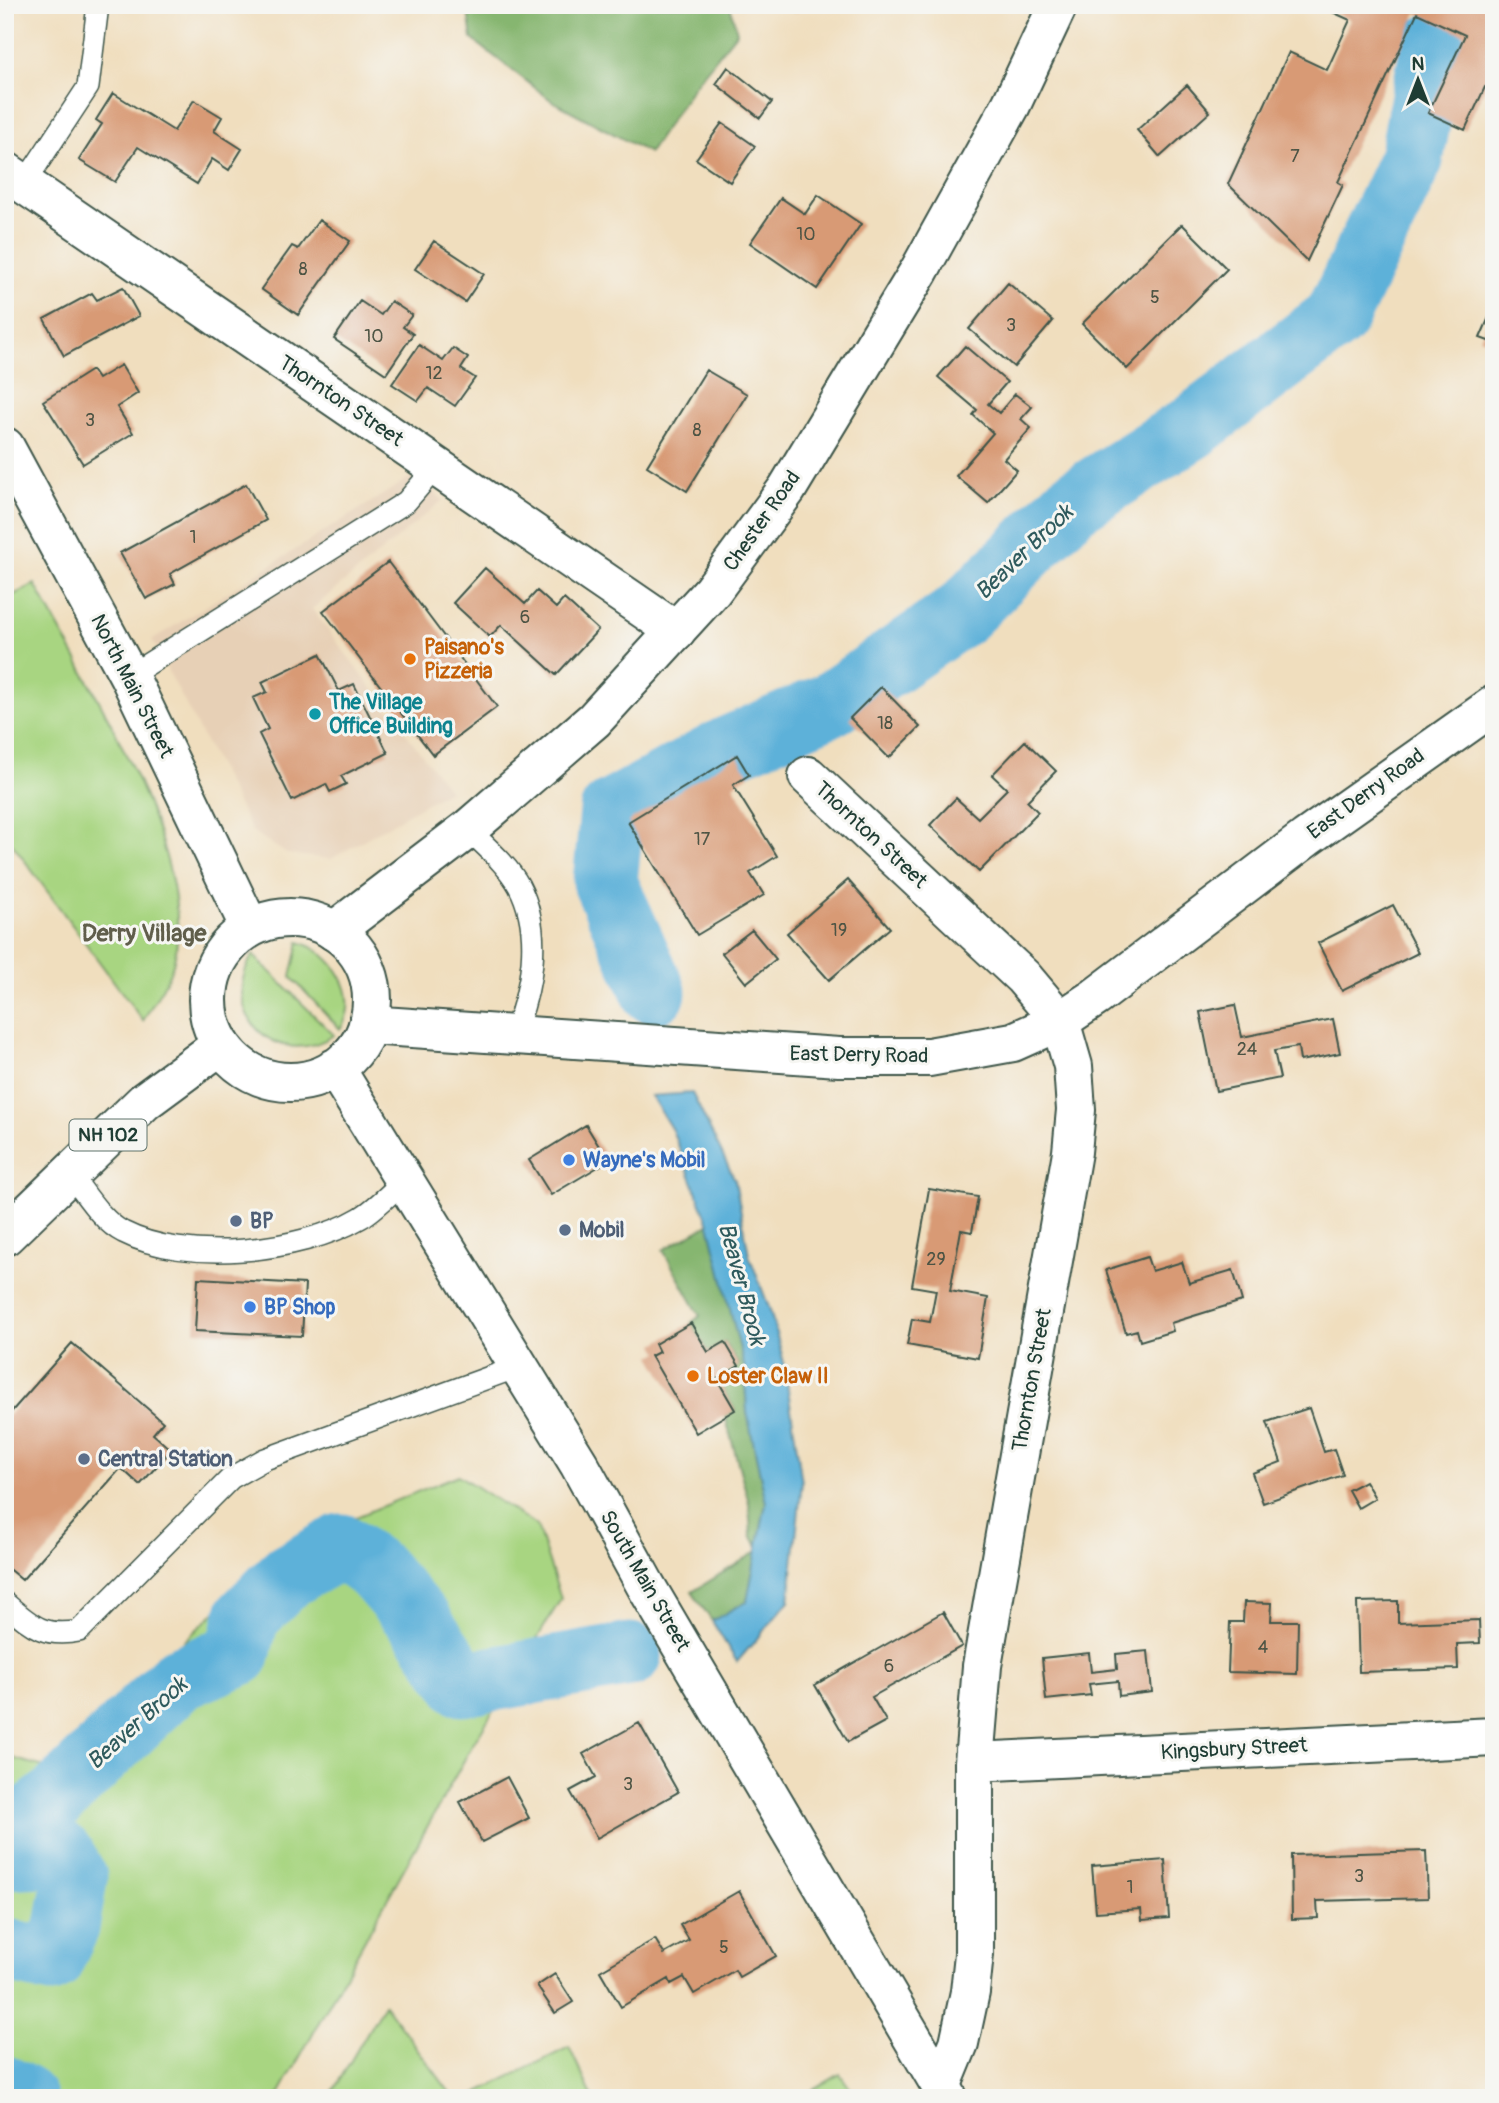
<svg xmlns="http://www.w3.org/2000/svg" width="1499" height="2103" font-family="Pangolin,sans-serif">
  <rect width="100%" height="100%" fill="#f6f6f2"/>
  <filter id="ink" filterUnits="userSpaceOnUse"><feTurbulence type="fractalNoise" baseFrequency=".0143" numOctaves="2"/><feDisplacementMap in="SourceGraphic" scale="14" xChannelSelector="R" yChannelSelector="G"/><feConvolveMatrix kernelMatrix="1 2 1 2 8 2 1 2 1" color-interpolation-filters="sRGB"/></filter>
  <filter id="wash" filterUnits="userSpaceOnUse"><feTurbulence type="fractalNoise" baseFrequency=".00686" numOctaves="4" result="noise"/><feDisplacementMap in="SourceGraphic" scale="28" xChannelSelector="R" yChannelSelector="G"/><feGaussianBlur stdDeviation="1.57" result="paint"/><feColorMatrix in="noise" values="0 0 0 0 0 0 0 0 0 0 0 0 0 0 0 0 0 1.4 0 .05"/><feComposite in="paint" operator="in"/></filter>
  <g filter="url(#wash)">
    <rect width="100%" height="100%" fill="#f0debe"/>
    <path fill="#e7d0b6" d="M414 475 443 500 312 609 449 790 331 859 287 854 252 831 152 640Z"/>
    <path fill="#a8d581" stroke="#64895a" stroke-width="2" d="M35 584C83 675 202 860 173 964 167 984 153 1003 143 1021L5 834V599Z
      M299 942C332 951 364 996 340 1029L291 977Z
      M253 955 334 1035C276 1073 217 1011 253 955Z
      M458 1475 537 1526 561 1599 472 1746 277 2098H5V1756L51 1769 283 1547Z
      M384 2004 454 2098H329Z
      M569 2047 593 2098H467Z
      M840 2074 857 2098H799Z"/>
    <path fill="#86b66f" stroke="#527a52" stroke-width="2" d="M467 5 730 6 737 32 693 87 649 153 552 101 472 39Z
      M709 1224 744 1365 747 1412 766 1503 747 1601 712 1621 692 1592 759 1550 751 1535 749 1503 725 1416 735 1410 717 1379 739 1365 725 1342 708 1352 691 1323 700 1316 663 1250Z"/>
    <path fill="#5db1d9" stroke="#3e7786" stroke-width="2" d="M692 1093 735 1180 749 1255 770 1310 784 1363 802 1482 789 1601 737 1662 712 1621 747 1601 766 1503 747 1412 744 1365 709 1224 672 1130 651 1096Z"/>
    <g fill="none" stroke-linecap="round" stroke-linejoin="round">
      <path stroke="#5db1d9" stroke-width="65" d="M654 992 605 882 612 812 729 748 831 704 961 614 1072 504 1191 428 1336 318 1411 159 1433 46
        M5 1837 56 1798 179 1679 238 1654 247 1617 288 1576 341 1546 376 1571 420 1622 463 1684 630 1655
        M5 1857 61 1854 75 1878 67 1927 51 1961 5 1950
        M5 2088 24 2098"/>
    </g>
    <g id="blocks">
      <path fill="#d89a75" d="M780 5H800L797 13Z
        M1317 5H1494V91L1485 87 1465 130 1428 113 1465 35 1417 13 1338 182 1343 185 1307 261 1228 184 1289 52 1327 70 1350 20Z
        M728 67 772 102 760 118 716 84Z
        M1187 85 1210 112 1160 157 1137 130Z
        M113 93 174 131 194 100 222 117 214 131 242 149 229 170 212 159 197 184 138 147 115 182 79 160 102 124 96 120Z
        M722 123 755 146 730 182 696 159Z
        M818 195 861 224 817 289 750 243 781 198 805 214Z
        M319 220 350 241 298 315 261 289 292 246 298 249Z
        M1182 224 1227 269 1127 369 1082 324Z
        M434 241 484 274 465 302 415 269Z
        M1008 283 1053 321 1014 367 969 329Z
        M123 287 139 316 64 356 44 319 92 293 97 300Z
        M360 301 381 315 391 301 412 315 403 327 413 334 386 374 334 339Z
        M1494 306V343L1480 338Z
        M419 345 443 361 453 348 468 358 461 369 475 378 455 406 428 388 418 401 392 384Z
        M965 346 1007 382 988 404 999 413 1015 394 1032 407 1021 419 1031 428 1004 459 1017 470 988 503 956 476 993 433 973 415 977 410 938 377Z
        M121 365 138 393 117 407 133 433 83 464 43 401 92 370 98 379Z
        M706 370 747 394 687 491 647 466Z
        M246 484 266 520 170 574 175 584 146 599 120 553Z
        M388 562 497 707 433 755 323 611Z
        M485 568 525 604 537 591 556 608 564 599 598 630 556 675 501 625 490 637 453 603Z
        M320 654 339 691 354 684 388 753 341 776 346 784 330 792 326 784 292 801 259 734 268 729 253 698 267 692 262 682Z
        M881 687 920 727 889 758 850 718Z
        M1025 741 1056 771 1027 801 1038 812 979 872 930 825 956 798 978 818 1007 789 992 775Z
        M737 755 749 775 733 785 777 856 750 873 764 895 697 935 628 822Z
        M848 880 890 928 829 980 787 933Z
        M1393 905 1418 953 1342 991 1318 943Z
        M752 930 776 959 746 983 722 953Z
        M1235 1005 1242 1037 1333 1019 1340 1053 1300 1061 1298 1047 1274 1051 1280 1078 1216 1091 1200 1012Z
        M586 1125 608 1161 551 1195 529 1160Z
        M929 1189 978 1197 972 1232 961 1230 950 1291 988 1298 978 1358 907 1345 912 1319 930 1322 936 1290 912 1286Z
        M1147 1257 1152 1271 1182 1262 1189 1283 1233 1270 1242 1301 1171 1323 1173 1331 1140 1341 1137 1330 1126 1333 1106 1270Z
        M198 1278 305 1284 302 1336 195 1331Z
        M691 1323 708 1352 725 1342 739 1366 717 1379 735 1410 696 1433 651 1356 659 1352 655 1344Z
        M72 1343 163 1422 153 1434 171 1450 140 1485 121 1468 22 1580 5 1566V1419Z
        M1309 1408 1324 1452 1334 1449 1343 1475 1263 1503 1252 1473 1281 1462 1267 1422Z
        M1365 1481 1375 1498 1358 1508 1348 1490Z
        M1398 1601V1623L1479 1620 1480 1643 1457 1644 1458 1669 1359 1672 1357 1602Z
        M1244 1602 1272 1603 1271 1621H1298L1297 1674 1228 1672 1230 1622H1243Z
        M943 1612 962 1646 872 1697 886 1721 848 1742 815 1685Z
        M1148 1651 1152 1692 1119 1696 1118 1681 1089 1684 1091 1695 1046 1700 1042 1658 1089 1653 1091 1672 1117 1669 1116 1654Z
        M639 1723 678 1792 597 1838 570 1791 596 1777 583 1754Z
        M507 1777 529 1818 482 1842 460 1802Z
        M1426 1851 1428 1898 1317 1901 1318 1918 1292 1919 1291 1855Z
        M1165 1860 1169 1918 1142 1920 1141 1909 1096 1912 1092 1866Z
        M739 1891 776 1956 739 1977 735 1970 694 1994 684 1977 671 1984 669 1979 621 2007 600 1971 655 1939 664 1954 689 1940 680 1925Z
        M555 1974 573 2002 555 2013 537 1986Z"/>
    </g>
  </g>
  <g filter="url(#ink)">
    <use href="#blocks" fill-opacity="0" stroke="#3e5549" stroke-width="2"/>
    <g fill="none" stroke-linecap="round" stroke-linejoin="round">
      <defs>
        <path id="lane" d="M24 184 88 87 98 5
          M129 676 406 502 436 467
          M468 829C485 846 507 864 519 886 543 932 532 991 513 1035
          M69 1173C84 1191 102 1222 123 1232 185 1264 300 1253 360 1218 376 1209 391 1192 405 1180
          M5 1603C31 1625 43 1638 79 1631L231 1478 265 1459 520 1366"/>
        <path id="street" d="M5 171 676 631
          M808 776 1023 977 1060 1021 1073 1066 1076 1110 1072 1152 982 1666 974 1762V1954L970 1992 959 2043 941 2087
          M974 1762 1494 1737"/>
        <path id="secondary" d="M334 931 468 829 594 720 712 591 787 489 919 271 1011 105 1058 5
          M368 1025 839 1057H929L1013 1042 1060 1021 1096 997 1306 838 1494 705"/>
        <path id="primary" d="M5 447 129 676 250 928
          M208 1000a82 82 0 1 1 164 0a82 82 0 1 1-164 0Z
          M335 1068 579 1464 646 1586 948 2098
          M5 1236 145 1101 221 1045"/>
      </defs>
      <use href="#lane" stroke="#3e5549" stroke-width="24"/>
      <use href="#street" stroke="#3e5549" stroke-width="42"/>
      <use href="#secondary" stroke="#3e5549" stroke-width="42"/>
      <use href="#primary" stroke="#3e5549" stroke-width="42"/>
      <use href="#lane" stroke="#fff" stroke-width="21"/>
      <use href="#street" stroke="#fff" stroke-width="38"/>
      <use href="#secondary" stroke="#fff" stroke-width="38"/>
      <use href="#primary" stroke="#fff" stroke-width="38"/>
    </g>
  </g>
  <g fill="#e8710a" stroke="#f6f6f2" stroke-width="2.5">
    <circle cx="410" cy="659" r="7"/>
    <circle cx="693" cy="1376" r="7"/>
  </g>
  <circle fill="#0f9aa8" stroke="#f6f6f2" stroke-width="2.5" cx="315" cy="714" r="7"/>
  <g fill="#3f7fe0" stroke="#f6f6f2" stroke-width="2.5">
    <circle cx="569" cy="1160" r="7"/>
    <circle cx="250" cy="1307" r="7"/>
  </g>
  <g fill="#5c6f8a" stroke="#f6f6f2" stroke-width="2.5">
    <circle cx="236" cy="1221" r="7"/>
    <circle cx="565" cy="1230" r="7"/>
    <circle cx="84" cy="1459" r="7"/>
  </g>
  <g text-anchor="middle" dominant-baseline="central" stroke-width="6" stroke-linejoin="round" paint-order="stroke">
    <g font-size="18" fill="#4d5444">
      <text x="1295" y="156">7</text>
      <text x="806" y="234">10</text>
      <text x="303" y="269">8</text>
      <text x="1155" y="297">5</text>
      <text x="1011" y="325">3</text>
      <text x="374" y="336">10</text>
      <text x="434" y="373">12</text>
      <text x="90" y="420">3</text>
      <text x="697" y="430">8</text>
      <text x="193" y="537">1</text>
      <text x="525" y="617">6</text>
      <text x="885" y="723">18</text>
      <text x="702" y="839">17</text>
      <text x="839" y="930">19</text>
      <text x="1247" y="1049">24</text>
      <text x="936" y="1259">29</text>
      <text x="1263" y="1647">4</text>
      <text x="889" y="1666">6</text>
      <text x="628" y="1784">3</text>
      <text x="1359" y="1876">3</text>
      <text x="1130" y="1887">1</text>
      <text x="724" y="1947">5</text>
    </g>
    <rect fill="#f6f6f2" stroke="#60746d" stroke-width="2" x="69.5" y="1119.5" width="77" height="31" rx="5"/>
    <g font-size="19" font-weight="bold" fill="#1f3d34">
      <text x="108" y="1135">NH 102</text>
    </g>
    <g font-size="21" fill="#1f3d34" stroke="#f6f6f2">
      <text transform="translate(341 401) rotate(34)">Thornton Street</text>
      <text transform="translate(762 521) rotate(-55)">Chester Road</text>
      <text transform="translate(132 686) rotate(63)">North Main Street</text>
      <text transform="translate(1366 794) rotate(-36)">East Derry Road</text>
      <text transform="translate(871 835) rotate(43)">Thornton Street</text>
      <text transform="translate(859 1055) rotate(1)">East Derry Road</text>
      <text transform="translate(1032 1380) rotate(-80)">Thornton Street</text>
      <text transform="translate(645 1581) rotate(60)">South Main Street</text>
      <text transform="translate(1234 1749) rotate(-3)">Kingsbury Street</text>
    </g>
    <g font-size="21" font-weight="bold" fill="#c56008" stroke="#f6f6f2" text-anchor="start">
      <text x="424" y="647">Paisano's<tspan x="424" dy="24">Pizzeria</tspan></text>
      <text x="707" y="1376">Loster Claw II</text>
    </g>
    <g font-size="21" font-weight="bold" fill="#0d838f" stroke="#f6f6f2" text-anchor="start">
      <text x="329" y="702">The Village<tspan x="329" dy="24">Office Building</tspan></text>
    </g>
    <g font-size="21" font-weight="bold" fill="#366cbe" stroke="#f6f6f2" text-anchor="start">
      <text x="583" y="1160">Wayne's Mobil</text>
      <text x="264" y="1307">BP Shop</text>
    </g>
    <g font-size="21" font-weight="bold" fill="#4e5e75" stroke="#f6f6f2" text-anchor="start">
      <text x="250" y="1221">BP</text>
      <text x="579" y="1230">Mobil</text>
      <text x="98" y="1459">Central Station</text>
    </g>
    <g font-size="23" font-style="italic" fill="#2e5a5d" stroke="#f6f6f2">
      <text transform="translate(1024 552) rotate(-44)">Beaver Brook</text>
      <text transform="translate(742 1284) rotate(75)">Beaver Brook</text>
      <text transform="translate(137 1723) rotate(-42)">Beaver Brook</text>
    </g>
    <g font-size="24" font-weight="bold" fill="#605e4b" stroke="#f6f6f2">
      <text x="144" y="933">Derry Village</text>
    </g>
  </g>
  <rect width="1499" height="2103" fill="none" stroke="#f6f6f2" stroke-width="28"/>
  <g transform="translate(1418 80)" stroke="#f6f6f2" stroke-width="5" paint-order="stroke">
  <path d="M0-5L12 26L0 18L-12 26Z" fill="#1f3d34"/>
  <text y="-10" font-size="19" font-weight="bold" text-anchor="middle" fill="#1f3d34">N</text>
  </g>
</svg>
